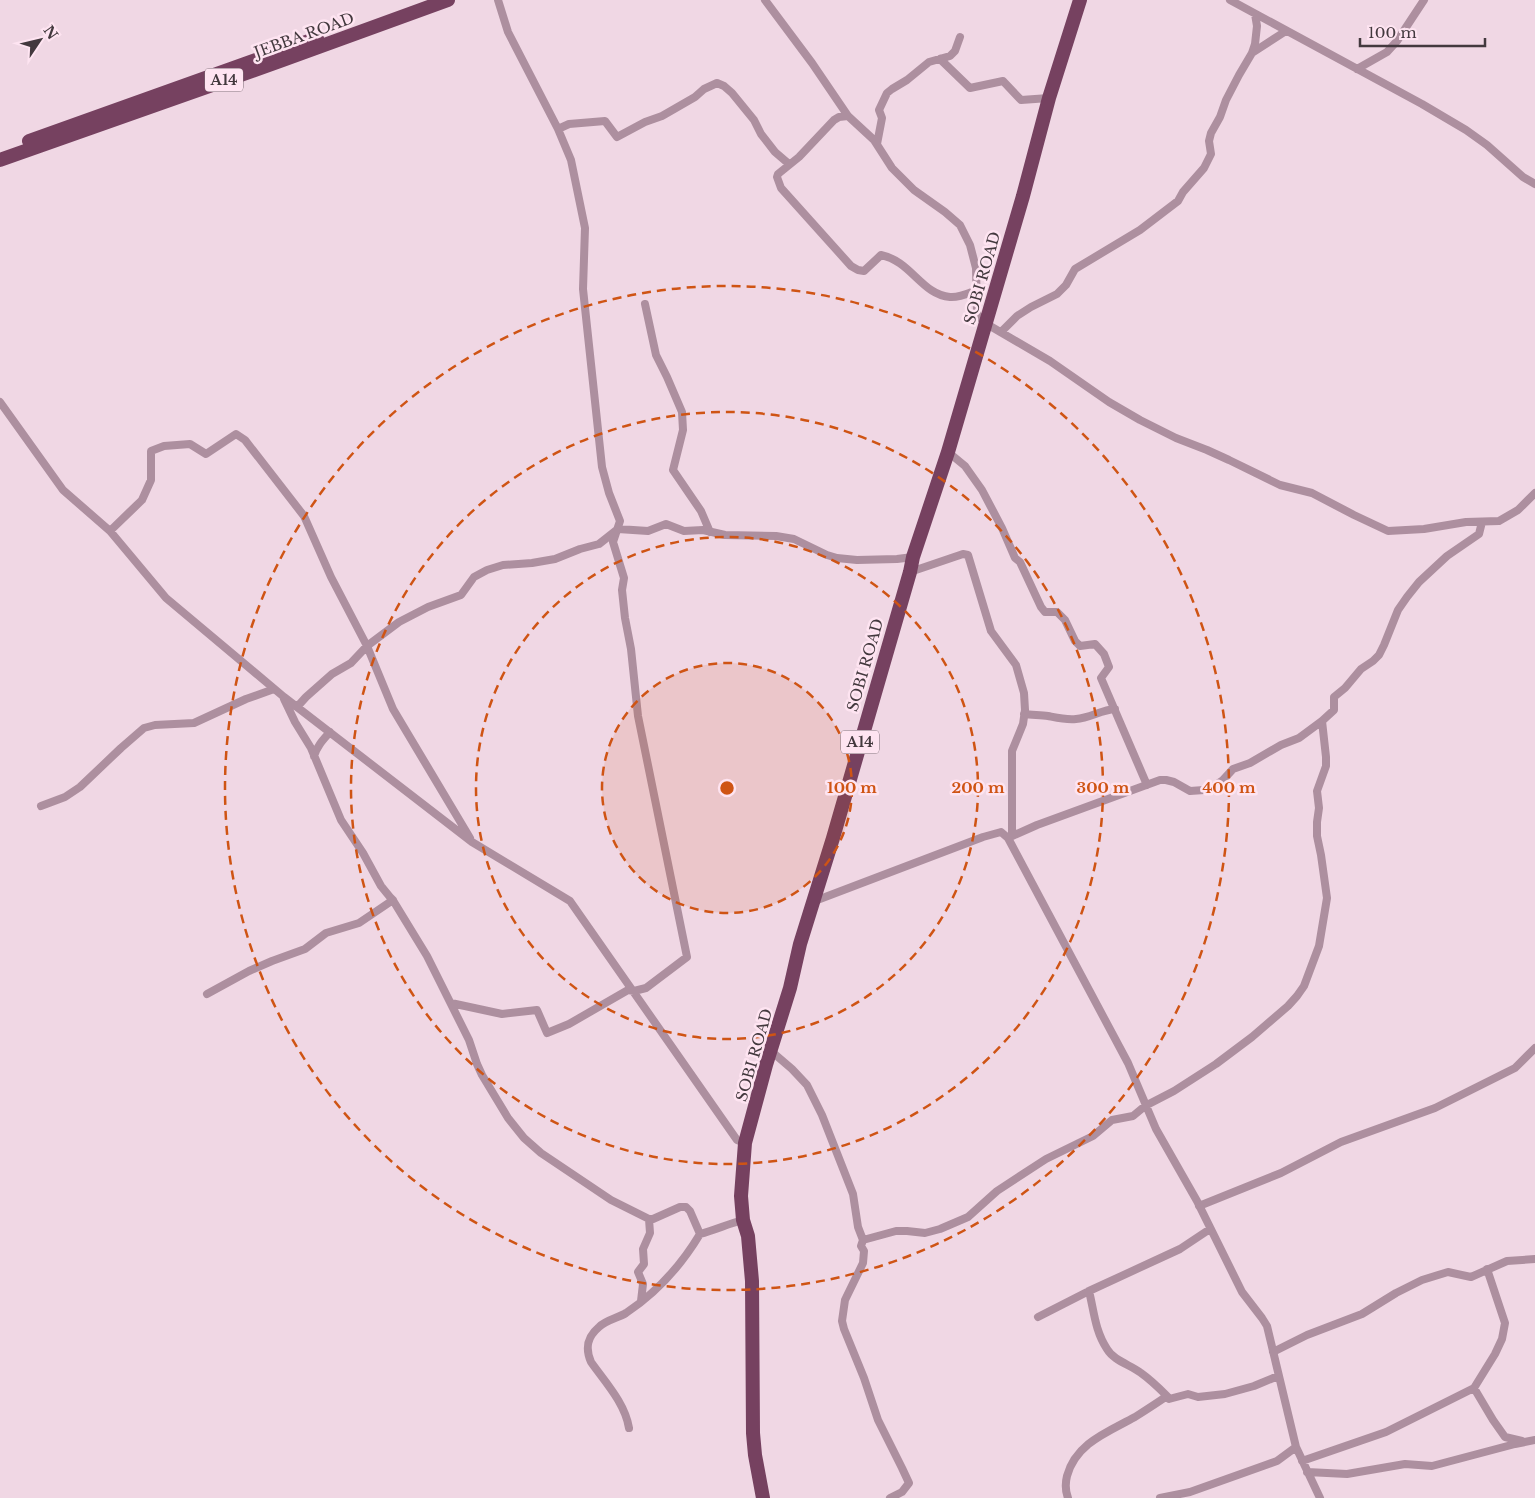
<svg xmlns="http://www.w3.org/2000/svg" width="1535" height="1498" font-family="'Libre Baskerville',serif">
  <rect width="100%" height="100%" fill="#f0d7e4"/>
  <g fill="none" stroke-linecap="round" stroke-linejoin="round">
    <path stroke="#ad8f9f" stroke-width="8" d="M765 0 812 63 848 116 874 140 892 168 914 190 945 212 960 225 970 245 976 268 977 314 985 323 1050 361 1109 402 1140 420 1176 438 1207 450 1229 460 1280 485 1312 493 1354 515 1388 531 1424 529 1466 522 1499 521 1518 510 1535 493
      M1230 0 1422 104 1466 130 1487 145 1523 177 1535 184
      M1252 53 1286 31
      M940 59 970 88 1003 81 1021 100 1049 98
      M1357 69 1387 52 1397 41 1424 0
      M848 116 839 117 834 120 799 157 778 174 777 177 781 188 851 266 858 270 864 271 881 255C911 261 922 295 950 297 959 298 969 293 977 290
      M558 129 569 124 605 121 617 137 645 122 662 116 695 97 704 89 717 83 724 86 732 93 754 120 761 134 775 152 789 164
      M877 144 882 118 879 110 887 93 892 89 907 80 929 62 950 56 955 51 960 37
      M645 304 656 355 667 377 682 412 683 430 673 470 701 511 710 532
      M1001 332 1017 316 1031 307 1057 294 1066 285 1075 269 1140 230 1178 201 1183 192 1204 168 1211 154 1209 141 1211 133 1220 117 1226 100 1239 75 1252 53 1255 44 1257 26 1255 14
      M0 402 63 490 110 531 166 598 284 697 472 842 570 901 737 1140 745 1143
      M948 452 965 466 982 490 1002 528 1015 558 1020 562 1041 607 1045 612H1057L1065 620 1075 641 1080 646 1095 644 1104 654 1109 667 1101 678 1147 785
      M110 531 142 500 151 480V451L164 446 190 444 206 454 236 434 245 440 304 516 331 577 367 646 393 709 470 838
      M910 572 963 554 968 555 991 631 1016 665 1024 693 1025 710 1023 724 1012 751V835
      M284 699 295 722 311 748 341 820 363 853 381 886 394 902 427 956 469 1040 477 1064 482 1075 508 1118 524 1138 541 1153 611 1200 649 1219H653L680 1207H686L690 1211 700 1234C715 1230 728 1224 743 1220
      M297 707 306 697 332 674 351 663 367 646 399 622 428 607 461 595 474 577 487 570 503 565 532 563 555 559 580 549 599 544 618 529 648 531 666 524 684 531 703 530 725 535 776 536 794 539 827 555 837 558 857 560 897 559 913 557
      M1024 714C1032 715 1041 715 1048 716 1058 718 1066 720 1076 719 1090 718 1101 710 1115 709
      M314 756C317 746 323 740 330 732
      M41 806 65 797 80 787 121 748 144 728 155 725 194 723 246 699 274 689
      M1010 837 1037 825 1160 780H1166L1174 782 1190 791 1204 790 1214 786 1223 780 1233 769 1250 763 1281 745 1299 738 1322 721
      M812 902 983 837 1001 832 1008 838 1128 1063 1156 1129 1197 1201 1242 1292 1262 1318 1267 1326 1296 1447 1320 1498
      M207 994 249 971 272 961 305 949 326 933 359 923 393 900 390 897
      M451 1003 502 1014 537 1010 547 1033 569 1024 628 990 634 991 646 988 687 957 638 716 631 649 625 618 622 590 624 578 613 542 620 521 609 493 602 467 583 289 585 228 571 160 558 129 508 32 498 0
      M771 1051 792 1069 807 1085 822 1115 853 1194 858 1227 863 1240 861 1246 864 1251 863 1263 845 1300 842 1321 844 1329 864 1378 878 1420 902 1468 909 1483 902 1492 890 1498
      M1199 1206 1281 1173 1341 1142 1435 1108 1515 1068 1535 1048
      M863 1240 896 1231H907L925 1233 940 1229 968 1217 997 1191 1046 1159 1093 1136 1112 1120 1133 1116 1145 1106 1174 1091 1216 1064 1252 1037 1288 1006 1297 996 1304 986 1319 946 1327 898 1321 855 1317 836V822L1319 808 1317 791 1326 766V757L1322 721 1334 710V697L1345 688 1361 669 1373 661 1379 655 1384 645 1398 610 1407 597 1419 582 1447 556 1479 534 1482 522
      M1089 1291C1094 1311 1095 1331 1107 1349 1114 1361 1131 1365 1141 1373 1151 1380 1159 1388 1167 1396
      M641 1301 643 1284 638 1272 644 1264 643 1249 650 1233 649 1219
      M1038 1317 1089 1291 1180 1249 1210 1229
      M1273 1352 1307 1335 1362 1314 1396 1293 1422 1280 1448 1272 1471 1277 1507 1261 1535 1259
      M1474 1388 1493 1420 1505 1437 1522 1441
      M629 1428C625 1403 605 1382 591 1362 585 1348 587 1337 599 1327 606 1320 618 1318 626 1313 656 1293 682 1264 700 1234
      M1302 1461 1386 1432 1474 1388 1495 1354 1502 1339 1505 1323 1487 1269
      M1307 1472 1347 1474 1405 1464 1432 1466 1515 1444 1535 1440
      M1068 1498C1065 1490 1065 1484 1067 1476 1076 1443 1108 1432 1135 1417 1146 1410 1157 1403 1167 1396L1169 1399 1188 1394 1198 1397 1225 1394 1254 1386 1278 1376
      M1160 1498 1190 1492 1263 1466 1277 1461 1296 1447"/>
    <path stroke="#764160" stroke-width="14" d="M29 141 317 38
      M0 160 283 60 448 0
      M763 1498 755 1455 753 1433 752 1281 748 1236 743 1220 741 1196 745 1143 766 1065 790 988 800 944 833 838 910 572 913 557 948 452 1023 196 1049 98 1080 0"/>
  </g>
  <circle cx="727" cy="788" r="125" fill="#cf5414" fill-opacity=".12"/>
  <g fill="none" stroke="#cf5414" stroke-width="2.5" stroke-dasharray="9 6">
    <circle cx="727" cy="788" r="125"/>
    <circle cx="727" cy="788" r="251"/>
    <circle cx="727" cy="788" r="376"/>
    <circle cx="727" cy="788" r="502"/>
  </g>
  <g text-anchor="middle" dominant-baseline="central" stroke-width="5" stroke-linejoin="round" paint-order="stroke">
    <g fill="#fee4f1" stroke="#7b6c74" stroke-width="1">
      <rect x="205" y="68.5" width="38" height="23" rx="4"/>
      <rect x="841" y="730.5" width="38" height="23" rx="4"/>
    </g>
    <g font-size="14" font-weight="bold" fill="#43393e">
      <text x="224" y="80">A14</text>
      <text x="860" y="742">A14</text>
    </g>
    <g font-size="15" fill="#43393e" stroke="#fee4f1">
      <text transform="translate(304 35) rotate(-20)">JEBBA ROAD</text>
      <text transform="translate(982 278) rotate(-74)">SOBI ROAD</text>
      <text transform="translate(865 665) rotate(-74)">SOBI ROAD</text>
      <text transform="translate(754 1055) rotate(-74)">SOBI ROAD</text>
    </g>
  </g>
  <circle cx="727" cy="788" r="8" fill="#cf5414" stroke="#fee4f1" stroke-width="2.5"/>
  <g font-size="15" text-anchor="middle" font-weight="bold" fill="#cf5414" stroke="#fee4f1" stroke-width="5" stroke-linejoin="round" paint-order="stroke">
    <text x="852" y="793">100 m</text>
    <text x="978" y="793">200 m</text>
    <text x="1103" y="793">300 m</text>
    <text x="1229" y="793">400 m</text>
  </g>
  <g transform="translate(40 40) rotate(55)" stroke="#fee4f1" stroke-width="4" paint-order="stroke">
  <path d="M0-4L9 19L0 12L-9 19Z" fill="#43393e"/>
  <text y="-8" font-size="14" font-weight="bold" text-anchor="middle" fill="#43393e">N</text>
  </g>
  <path d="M1360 38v8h125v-8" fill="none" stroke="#43393e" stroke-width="2.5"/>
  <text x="1368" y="38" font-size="15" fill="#43393e" stroke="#fee4f1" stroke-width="4" paint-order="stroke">100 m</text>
</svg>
